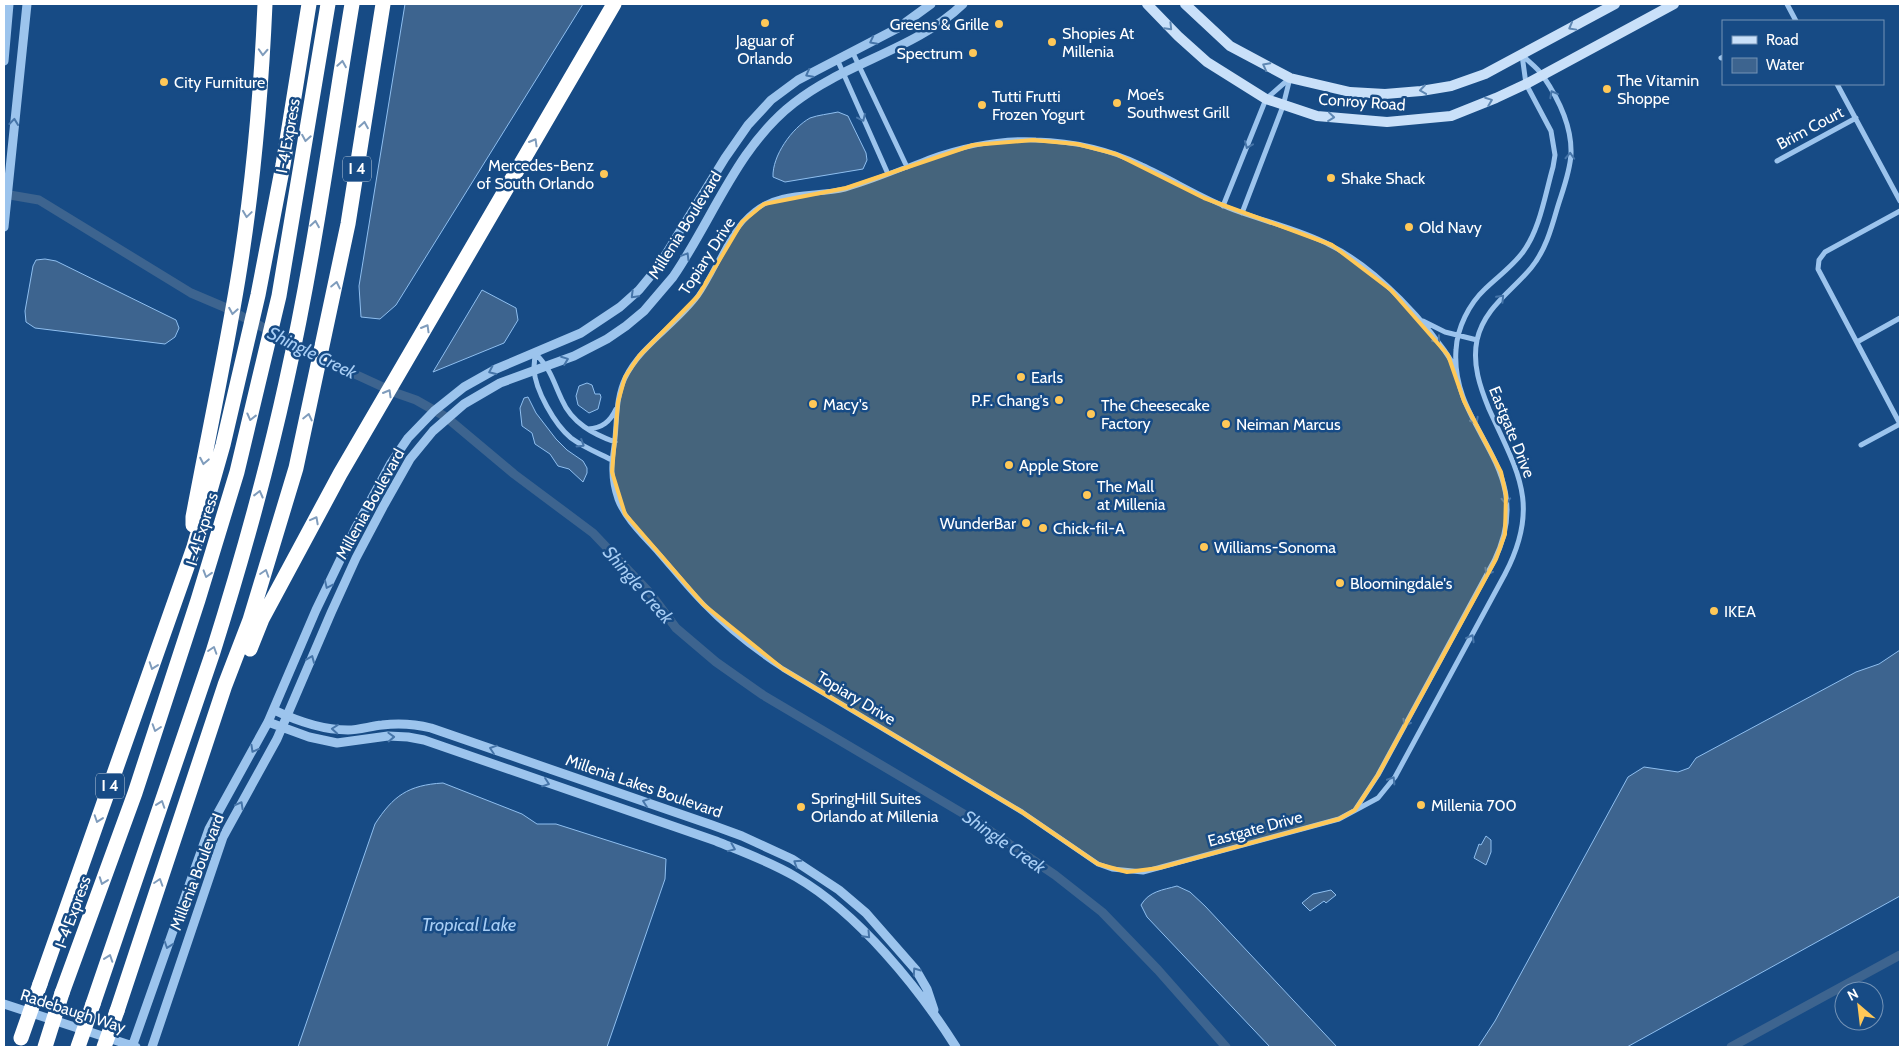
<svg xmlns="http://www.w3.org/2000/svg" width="1904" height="1051" font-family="Cabin,sans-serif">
  <rect width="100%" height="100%" fill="#174b85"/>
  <path fill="#3d648f" stroke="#8fbff0" d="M405 4H583L396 305 380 319 361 317 359 286Z
    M838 112 848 116 866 153 867 160 863 169 785 182 773 177C772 156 792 128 810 118 818 115 829 114 838 112Z
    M45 259 56 261 176 320 179 328 175 337 165 344 35 328 26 322 25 311 33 266 36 260Z
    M482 290 516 308 518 320 504 343 433 372Z
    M587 383 592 385 595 394H600L601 397 598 409 589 413 578 405 576 396 579 386Z
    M528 397 536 413 556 439 567 450 583 461 587 468V473L583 482 569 469 558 466 550 454 535 444 532 433 522 426 520 408 524 398Z
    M1900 650V896L1627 1047H1478L1495 1021 1628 777 1644 767 1678 772 1689 768 1696 758 1856 672 1879 664Z
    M443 783 522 814 537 824H556L666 859 665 879 607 1047H298L375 824C393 796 408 785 443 783Z
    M1486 836 1491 840V852L1486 865 1474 858 1479 844 1481 845Z
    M1177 886 1190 892 1205 906 1337 1047H1270L1147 917 1141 905C1149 891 1163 890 1177 886Z
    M1331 890 1336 895 1326 903 1324 901 1310 911 1302 903 1313 894Z"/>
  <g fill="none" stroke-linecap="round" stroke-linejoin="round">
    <path stroke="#3d648f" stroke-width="9" d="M4 194 39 200 191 293 224 307 335 365 396 393 416 400 446 417 514 474 593 533 650 593 676 628 716 662 763 695 974 820 1055 875 1102 912 1158 970 1226 1047
      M1731 1047 1900 955"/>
    <path stroke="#9cc4ed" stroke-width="5" d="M1787 4 1796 21
      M852 51 907 167
      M1721 58 1723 57
      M837 59 888 174
      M1837 84 1900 201
      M1777 161 1856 118
      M1223 206 1266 99 1290 78
      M1900 211 1825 252 1819 260 1818 269 1900 424
      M1242 213 1283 106 1290 78
      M1423 321 1445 332 1477 340
      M1857 342 1900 318
      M535 353C535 358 534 364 534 369 535 390 555 425 571 438 583 447 598 453 612 460
      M535 353C552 371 552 379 562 400 572 423 593 434 615 442
      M1456 368C1429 324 1377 268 1330 245 1300 229 1266 222 1234 210 1202 198 1173 179 1142 165 1109 149 1073 141 1036 140 1000 138 963 146 929 158 901 169 874 181 845 189 815 196 779 190 754 211 727 232 717 270 698 296 677 325 640 346 625 378 616 396 617 418 615 438 614 449 611 461 612 472 612 481 614 490 617 499 625 520 643 536 658 553 673 570 687 588 703 604 727 629 754 650 783 669L1022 812 1098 864 1112 869 1143 872 1339 819 1378 798 1395 777 1505 574C1541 505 1518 473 1489 409 1480 387 1472 364 1477 340 1484 308 1512 291 1531 268 1545 251 1551 230 1557 209 1562 192 1570 173 1571 154 1572 127 1558 98 1543 76 1538 68 1529 62 1522 55
      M588 429C602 428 610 422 616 409
      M1861 445 1900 424
      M1355 810 1378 775 1494 561C1540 468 1450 431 1456 350 1457 328 1469 304 1485 289 1497 277 1512 267 1523 252 1540 229 1545 195 1553 167L1555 155 1551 131 1526 84 1522 55"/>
    <path stroke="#9cc4ed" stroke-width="9" d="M4 61 9 4
      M4 227 27 4
      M274 710C297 721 321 730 348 730 359 730 371 726 382 725 398 723 415 724 431 728L712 825 742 836 792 859 839 890 866 913 916 970 927 989 934 1010
      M268 722 309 737 337 743 388 736 408 737 424 740 716 841C743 852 771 862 796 877 858 913 918 987 956 1047
      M4 1004 136 1047
      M132 1047 209 829 268 722 316 610 355 529 391 463 408 438 434 411 464 387 496 369 581 333 620 307 639 290 658 267 725 158 748 125 771 100 798 80 898 28 931 4
      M152 1047 223 837 277 739 331 613 356 558 384 505 410 459 433 431 464 404 500 383 574 356 607 339 626 326 644 311 673 277C713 219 737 147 794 103 846 62 915 50 963 4"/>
    <path stroke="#c9e0f9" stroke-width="10" d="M1147 4 1178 36 1207 62 1266 99 1317 116 1387 122 1451 116 1496 98 1526 84 1674 4
      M1185 4 1230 46 1290 78 1350 92 1385 94 1421 91 1451 86 1485 74 1615 4"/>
    <path stroke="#fff" stroke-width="15" d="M193 525V517C208 437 225 358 238 279 253 188 261 96 265 4
      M250 649 262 619 340 474 614 4
      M40 984 194 547 223 445 258 295 283 165 309 4
      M62 993 135 793 198 600 237 472 279 296 328 4
      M93 1004 213 652C241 563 266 474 286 383 314 258 331 130 352 4
      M117 1011 225 685 250 620 296 468 348 224 383 4"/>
    <path stroke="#fff" stroke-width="15" d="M21 1038 40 984
      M45 1047 62 993
      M78 1047 93 1004
      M104 1047 117 1011"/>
  </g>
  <defs><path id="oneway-chevron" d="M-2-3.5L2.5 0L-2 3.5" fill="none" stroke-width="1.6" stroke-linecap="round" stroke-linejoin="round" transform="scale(1.25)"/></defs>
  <g stroke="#5e87b3">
    <use href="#oneway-chevron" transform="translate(1169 27) rotate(46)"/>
    <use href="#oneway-chevron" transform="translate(1572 27) rotate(151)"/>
    <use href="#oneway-chevron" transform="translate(1266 66) rotate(-152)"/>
    <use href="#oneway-chevron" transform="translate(1423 90) rotate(172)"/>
    <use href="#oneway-chevron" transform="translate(1489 101) rotate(-21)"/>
    <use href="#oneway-chevron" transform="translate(1331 117) rotate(6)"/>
  </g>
  <g stroke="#4675a9">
    <use href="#oneway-chevron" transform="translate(873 41) rotate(153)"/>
    <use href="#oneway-chevron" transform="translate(809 74) rotate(152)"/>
    <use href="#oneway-chevron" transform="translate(1553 94) rotate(-118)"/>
    <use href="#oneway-chevron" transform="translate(862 118) rotate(65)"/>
    <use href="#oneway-chevron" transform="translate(14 122) rotate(-84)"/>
    <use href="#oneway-chevron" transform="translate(1248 145) rotate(112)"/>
    <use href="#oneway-chevron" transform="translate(1570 156) rotate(-87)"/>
    <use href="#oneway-chevron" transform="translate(686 256) rotate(-59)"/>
    <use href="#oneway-chevron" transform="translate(634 295) rotate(135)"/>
    <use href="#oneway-chevron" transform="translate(1501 298) rotate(-46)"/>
    <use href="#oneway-chevron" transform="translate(1437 340) rotate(52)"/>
    <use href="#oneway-chevron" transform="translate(565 360) rotate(-21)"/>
    <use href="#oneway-chevron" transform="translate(492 371) rotate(155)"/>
    <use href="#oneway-chevron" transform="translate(1475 421) rotate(62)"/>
    <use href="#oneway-chevron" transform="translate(581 444) rotate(32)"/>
    <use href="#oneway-chevron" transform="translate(1506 501) rotate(87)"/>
    <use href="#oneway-chevron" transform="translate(1488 572) rotate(119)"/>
    <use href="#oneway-chevron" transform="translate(328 585) rotate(115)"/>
    <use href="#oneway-chevron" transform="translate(1471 638) rotate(-62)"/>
    <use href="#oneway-chevron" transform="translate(311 659) rotate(-67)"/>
    <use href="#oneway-chevron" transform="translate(1406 723) rotate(119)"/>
    <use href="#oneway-chevron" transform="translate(335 729) rotate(-175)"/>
    <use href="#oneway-chevron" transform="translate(391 737) rotate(-2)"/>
    <use href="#oneway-chevron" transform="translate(254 749) rotate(119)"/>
    <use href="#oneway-chevron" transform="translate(493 749) rotate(-161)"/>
    <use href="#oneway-chevron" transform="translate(1392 780) rotate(-58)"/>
    <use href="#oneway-chevron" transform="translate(546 783) rotate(19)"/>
    <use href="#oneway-chevron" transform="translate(646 802) rotate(-161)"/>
    <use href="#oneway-chevron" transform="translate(240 805) rotate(-61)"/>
    <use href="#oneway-chevron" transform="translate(732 848) rotate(22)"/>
    <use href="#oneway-chevron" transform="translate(797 863) rotate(-147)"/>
    <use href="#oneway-chevron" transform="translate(867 935) rotate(47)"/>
    <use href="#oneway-chevron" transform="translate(168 945) rotate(109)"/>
    <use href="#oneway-chevron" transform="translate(916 971) rotate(-125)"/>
  </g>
  <g stroke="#7f9cbc">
    <use href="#oneway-chevron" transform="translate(263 52) rotate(93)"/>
    <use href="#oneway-chevron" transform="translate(342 64) rotate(-81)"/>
    <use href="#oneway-chevron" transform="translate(364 125) rotate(-81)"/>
    <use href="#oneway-chevron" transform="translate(306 138) rotate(100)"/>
    <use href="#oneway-chevron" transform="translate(534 142) rotate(-60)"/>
    <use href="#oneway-chevron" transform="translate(247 214) rotate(98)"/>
    <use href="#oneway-chevron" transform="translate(315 224) rotate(-81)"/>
    <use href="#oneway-chevron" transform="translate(336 285) rotate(-78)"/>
    <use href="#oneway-chevron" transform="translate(233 311) rotate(100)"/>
    <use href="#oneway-chevron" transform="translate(426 328) rotate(-60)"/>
    <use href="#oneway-chevron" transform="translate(388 393) rotate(-60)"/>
    <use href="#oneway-chevron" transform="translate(251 417) rotate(104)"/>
    <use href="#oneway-chevron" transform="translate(308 417) rotate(-77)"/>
    <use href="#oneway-chevron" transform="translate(204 461) rotate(101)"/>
    <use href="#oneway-chevron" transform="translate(259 494) rotate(-76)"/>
    <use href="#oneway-chevron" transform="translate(315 520) rotate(-62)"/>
    <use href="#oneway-chevron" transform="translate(265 573) rotate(-72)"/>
    <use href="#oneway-chevron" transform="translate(207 574) rotate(107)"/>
    <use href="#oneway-chevron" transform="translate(213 650) rotate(-72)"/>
    <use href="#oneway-chevron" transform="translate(153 666) rotate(109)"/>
    <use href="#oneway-chevron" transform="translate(156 728) rotate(108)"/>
    <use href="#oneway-chevron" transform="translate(161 804) rotate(-71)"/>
    <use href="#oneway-chevron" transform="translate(98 819) rotate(109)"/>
    <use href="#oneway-chevron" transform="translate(103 881) rotate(110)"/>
    <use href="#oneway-chevron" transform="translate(159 882) rotate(-72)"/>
    <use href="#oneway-chevron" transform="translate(109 958) rotate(-71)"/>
  </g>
  <path fill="#ffc858" fill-opacity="0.2" stroke="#ffc858" stroke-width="4" stroke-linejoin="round" d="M1033 140 1077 144 1116 154 1204 198 1332 245 1391 290 1448 355 1464 401 1501 472 1506 495 1505 534 1496 559 1378 775 1355 810 1339 819 1159 868 1127 872 1098 864 1022 812 783 669 704 605 625 514 612 472 618 402 625 377 639 356 698 296 742 222 764 204 846 188 973 145Z"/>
  <g fill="#ffc858" stroke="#174b85" stroke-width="2">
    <circle cx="765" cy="23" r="5"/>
    <circle cx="999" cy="24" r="5"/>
    <circle cx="1052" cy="42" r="5"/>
    <circle cx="973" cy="53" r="5"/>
    <circle cx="164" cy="82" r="5"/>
    <circle cx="1607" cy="89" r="5"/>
    <circle cx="1117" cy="103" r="5"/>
    <circle cx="982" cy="105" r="5"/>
    <circle cx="604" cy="174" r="5"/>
    <circle cx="1331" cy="178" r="5"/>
    <circle cx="1409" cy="227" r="5"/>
    <circle cx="1021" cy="377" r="5"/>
    <circle cx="1059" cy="400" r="5"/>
    <circle cx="813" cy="404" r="5"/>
    <circle cx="1091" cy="414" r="5"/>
    <circle cx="1226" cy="424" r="5"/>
    <circle cx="1009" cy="465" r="5"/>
    <circle cx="1087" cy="495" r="5"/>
    <circle cx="1026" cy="523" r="5"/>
    <circle cx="1043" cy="528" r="5"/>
    <circle cx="1204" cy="547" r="5"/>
    <circle cx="1340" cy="583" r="5"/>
    <circle cx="1714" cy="611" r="5"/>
    <circle cx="1421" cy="805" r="5"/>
    <circle cx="801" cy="807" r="5"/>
  </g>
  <g text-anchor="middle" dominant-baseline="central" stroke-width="5" stroke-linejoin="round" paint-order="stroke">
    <g fill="#174b85" stroke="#b9c9da" stroke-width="1">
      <rect x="343" y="156.5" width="28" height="25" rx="4"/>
      <rect x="96" y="773.5" width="28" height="25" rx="4"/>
    </g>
    <g font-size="15" font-weight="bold" fill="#fff">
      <text x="357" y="169">I 4</text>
      <text x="110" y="786">I 4</text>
    </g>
    <g font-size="16" fill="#fff" stroke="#174b85" text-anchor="start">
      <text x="989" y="24" text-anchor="end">Greens &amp; Grille</text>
      <text x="1062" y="33">Shopies At<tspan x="1062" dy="18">Millenia</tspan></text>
      <text x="765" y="40" text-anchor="middle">Jaguar of<tspan x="765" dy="18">Orlando</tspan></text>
      <text x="963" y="53" text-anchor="end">Spectrum</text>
      <text x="1617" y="80">The Vitamin<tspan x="1617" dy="18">Shoppe</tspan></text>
      <text x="174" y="82">City Furniture</text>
      <text x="1127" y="94">Moe’s<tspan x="1127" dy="18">Southwest Grill</tspan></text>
      <text x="992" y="96">Tutti Frutti<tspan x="992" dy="18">Frozen Yogurt</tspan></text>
      <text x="594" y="165" text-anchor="end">Mercedes-Benz<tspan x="594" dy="18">of South Orlando</tspan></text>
      <text x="1341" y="178">Shake Shack</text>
      <text x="1419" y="227">Old Navy</text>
      <text x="1031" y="377">Earls</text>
      <text x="1049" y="400" text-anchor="end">P.F. Chang's</text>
      <text x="823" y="404">Macy's</text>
      <text x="1101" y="405">The Cheesecake<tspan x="1101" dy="18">Factory</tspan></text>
      <text x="1236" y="424">Neiman Marcus</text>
      <text x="1019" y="465">Apple Store</text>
      <text x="1097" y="486">The Mall<tspan x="1097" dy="18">at Millenia</tspan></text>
      <text x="1016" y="523" text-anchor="end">WunderBar</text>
      <text x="1053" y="528">Chick-fil-A</text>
      <text x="1214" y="547">Williams-Sonoma</text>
      <text x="1350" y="583">Bloomingdale's</text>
      <text x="1724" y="611">IKEA</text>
      <text x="811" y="798">SpringHill Suites<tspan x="811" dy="18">Orlando at Millenia</tspan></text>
      <text x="1431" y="805">Millenia 700</text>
    </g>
    <g font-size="16" fill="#fff" stroke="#174b85">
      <text transform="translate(1362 102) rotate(4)">Conroy Road</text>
      <text transform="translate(1810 128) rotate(-28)">Brim Court</text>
      <text transform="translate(288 136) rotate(-80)">I-4 Express</text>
      <text transform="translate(685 225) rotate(-58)">Millenia Boulevard</text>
      <text transform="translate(707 256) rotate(-57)">Topiary Drive</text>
      <text transform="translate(1512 432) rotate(68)">Eastgate Drive</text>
      <text transform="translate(370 504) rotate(-61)">Millenia Boulevard</text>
      <text transform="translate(202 529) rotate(-73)">I-4 Express</text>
      <text transform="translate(856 698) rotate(31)">Topiary Drive</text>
      <text transform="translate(644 786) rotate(19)">Millenia Lakes Boulevard</text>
      <text transform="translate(1255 829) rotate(-15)">Eastgate Drive</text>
      <text transform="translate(197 872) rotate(-69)">Millenia Boulevard</text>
      <text transform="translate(73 912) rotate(-70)">I-4 Express</text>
      <text transform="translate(73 1011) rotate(18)">Radebaugh Way</text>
    </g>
    <g font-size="18" font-style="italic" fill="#a8cef5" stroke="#174b85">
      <text transform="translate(312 353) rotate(26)">Shingle Creek</text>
      <text transform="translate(638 585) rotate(49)">Shingle Creek</text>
      <text transform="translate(1004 842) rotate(35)">Shingle Creek</text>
      <text x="469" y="925">Tropical Lake</text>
    </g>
  </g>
  <rect width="1904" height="1051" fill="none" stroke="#ffffff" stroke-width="10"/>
  <rect x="1722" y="20" width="162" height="65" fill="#174b85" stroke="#7493b6"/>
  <rect x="1732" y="36" width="25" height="8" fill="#c9e0f9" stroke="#7493b6"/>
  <text x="1766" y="45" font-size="15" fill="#ffffff">Road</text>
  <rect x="1732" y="58" width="25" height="15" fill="#3d648f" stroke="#7493b6"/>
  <text x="1766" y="70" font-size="15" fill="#ffffff">Water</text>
  <g transform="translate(1859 1006) rotate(332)"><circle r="24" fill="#174b85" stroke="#7493b6"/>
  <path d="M0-4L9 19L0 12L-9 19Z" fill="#ffc858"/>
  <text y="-8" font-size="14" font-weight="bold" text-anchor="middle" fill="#ffffff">N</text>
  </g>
</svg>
